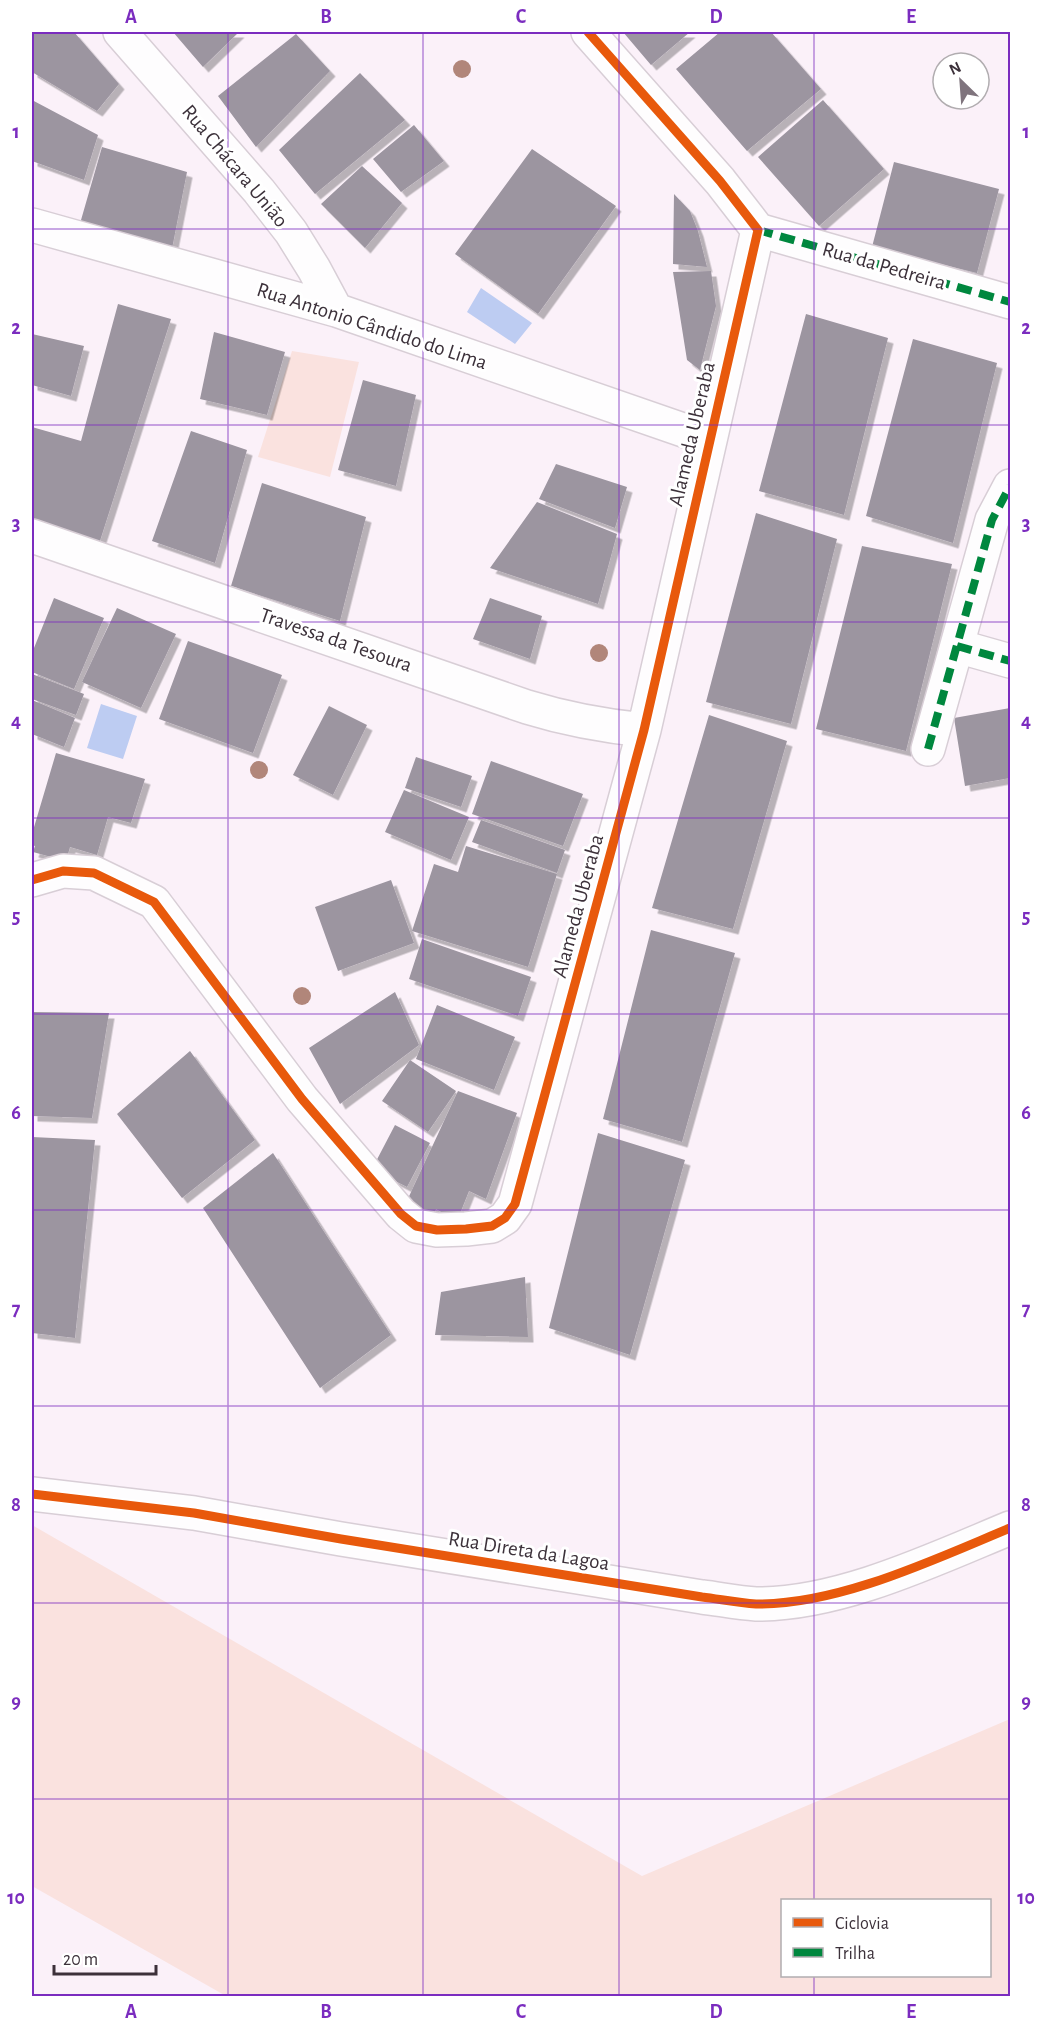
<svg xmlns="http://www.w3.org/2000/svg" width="1042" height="2028" font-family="'Alegreya Sans',sans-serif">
  <defs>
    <filter id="shadow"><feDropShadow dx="5.5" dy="5.5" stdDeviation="0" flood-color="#0004"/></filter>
  </defs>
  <rect width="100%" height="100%" fill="#fbf1f9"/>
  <path fill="#fae2df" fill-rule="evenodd" d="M292 351 359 362 330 477 258 457Z
    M32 1525 642 1876 1010 1719V1996H226L32 1886ZM782 1900H990V1976H782Z"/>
  <path fill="#bdccf2" d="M481 288 532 323 515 344 467 312Z
    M101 704 137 716 123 759 87 748Z"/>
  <path fill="#9c95a0" filter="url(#shadow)" d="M32 32H74L119 84 97 111 32 72Z
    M173 32H239L203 67Z
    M623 32H690L651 65Z
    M720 32H771L821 89 747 151 676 69Z
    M296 34 330 71 256 147 218 96Z
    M360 73 405 120 315 194 279 150Z
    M32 100 98 135 84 180 32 161Z
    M823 100 884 169 819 226 758 157Z
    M414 125 444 161 401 192 373 159Z
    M102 147 187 172 170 259 77 234Z
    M532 149 616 206 538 314 455 254Z
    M894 162 999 189 977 273 872 247Z
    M362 166 402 203 365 248 321 204Z
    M674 194 690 211 698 231 707 267 673 264Z
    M711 271 716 306 700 370 687 360 673 272Z
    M118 304 171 319 98 547 32 527V427L81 441Z
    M806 314 888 338 844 515 759 491Z
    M214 332 285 352 267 415 200 399Z
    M32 334 84 346 71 396 32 385Z
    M913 339 997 363 953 543 866 516Z
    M363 380 416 395 396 486 338 470Z
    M191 431 247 450 215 563 152 541Z
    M556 464 627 487 615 528 539 499Z
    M262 483 366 517 340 621 231 586Z
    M537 502 617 534 598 604 490 568Z
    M756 513 837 539 791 724 706 702Z
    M862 546 952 564 906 751 816 729Z
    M54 598 104 618 74 689 32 672V653Z
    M490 598 542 616 530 659 473 639Z
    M117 608 176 634 141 708 82 682Z
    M188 641 282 675 253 753 159 719Z
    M32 674 84 694 76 715 32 699Z
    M32 700 75 718 64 747 32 734Z
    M329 706 367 725 333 795 293 775Z
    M1010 708V778L965 786 954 718Z
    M709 715 787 741 733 929 652 908Z
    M56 753 145 779 131 823 108 817 97 855 70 847 66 861 33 852 35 846 32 845V834Z
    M416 757 472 776 461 807 405 788Z
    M491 761 583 794 563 846 472 814Z
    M404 790 469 817 451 860 385 832Z
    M481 820 565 850 557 873 472 842Z
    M466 846 557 874 528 967 412 931 434 864 458 872Z
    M391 880 414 943 338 971 315 907Z
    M651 930 735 953 682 1142 603 1119Z
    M422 939 531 977 518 1016 409 979Z
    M395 992 419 1045 340 1104 309 1048Z
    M437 1005 515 1037 494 1090 416 1059Z
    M32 1012 109 1013 92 1118 32 1116Z
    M190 1051 255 1140 182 1198 117 1114Z
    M410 1060 456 1091 428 1132 382 1101Z
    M458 1091 517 1113 486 1199 469 1191 457 1221 436 1209 432 1220 405 1205Z
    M395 1125 430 1143 407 1187 372 1169Z
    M598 1133 685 1160 630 1355 549 1328Z
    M32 1137 95 1140 75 1338 32 1333Z
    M273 1153 391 1335 320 1388 203 1208Z
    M525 1277 528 1337 435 1335 441 1292Z"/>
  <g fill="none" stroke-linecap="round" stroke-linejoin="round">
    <defs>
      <path id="minor" d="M120 32 259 191 291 232 314 269 336 310
        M32 225 336 310 709 439
        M758 230 1010 302
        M32 536 527 707C566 719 604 726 644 730
        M957 646 1010 661
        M928 749 992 520 1010 486
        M32 880 63 871 94 873 154 902 302 1099 401 1214 416 1226 437 1230 466 1229 492 1226 505 1218 515 1204 644 730 758 230 720 181 588 32
        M32 1494 194 1513 341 1539 702 1597C719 1599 738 1603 756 1604 839 1605 935 1559 1010 1528"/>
    </defs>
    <use href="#minor" stroke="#d8ced6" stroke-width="36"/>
    <use href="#minor" stroke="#fefdfe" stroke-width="33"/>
    <path stroke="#00873e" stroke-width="8" stroke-dasharray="15 8" stroke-linecap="butt" d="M758 230 1010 302
      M957 646 1010 661
      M928 749 992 520 1010 486"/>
    <defs>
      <path id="cycleway" d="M32 880 63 871 94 873 154 902 302 1099 401 1214 416 1226 437 1230 466 1229 492 1226 505 1218 515 1204 644 730 758 230 720 181 588 32
        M32 1494 194 1513 341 1539 702 1597C719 1599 738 1603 756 1604 839 1605 935 1559 1010 1528"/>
    </defs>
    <use href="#cycleway" stroke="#fff" stroke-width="13"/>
    <use href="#cycleway" stroke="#e8590c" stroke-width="9"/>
  </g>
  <g fill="#b1867a">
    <circle cx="462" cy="69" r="9"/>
    <circle cx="599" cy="653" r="9"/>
    <circle cx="259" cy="770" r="9"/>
    <circle cx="302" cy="996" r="9"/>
  </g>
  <path fill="none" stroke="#7b2cbf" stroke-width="1.5" stroke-opacity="0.55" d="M228 32V1996M423 32V1996M619 32V1996M814 32V1900M32 229H1010M32 425H1010M32 622H1010M32 818H1010M32 1014H1010M32 1210H1010M32 1406H1010M32 1603H1010M32 1799H1010M814 1976V1996"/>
  <g text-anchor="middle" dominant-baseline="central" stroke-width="6" stroke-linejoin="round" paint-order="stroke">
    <g font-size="21" fill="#3c313a" stroke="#fff">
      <text transform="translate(235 166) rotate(50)">Rua Chácara União</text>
      <text transform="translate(884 266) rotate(16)">Rua da Pedreira</text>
      <text transform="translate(372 326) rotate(18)">Rua Antonio Cândido do Lima</text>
      <text transform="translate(692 434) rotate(-77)">Alameda Uberaba</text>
      <text transform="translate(336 640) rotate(19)">Travessa da Tesoura</text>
      <text transform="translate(578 906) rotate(-75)">Alameda Uberaba</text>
      <text transform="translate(529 1551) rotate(9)">Rua Direta da Lagoa</text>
    </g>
  </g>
  <rect width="1042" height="2028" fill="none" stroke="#ffffff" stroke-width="66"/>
  <rect x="781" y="1899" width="210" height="78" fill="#ffffff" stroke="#b1adb0" stroke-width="1.5"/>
  <rect x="793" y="1918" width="30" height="9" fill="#e8590c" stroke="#b1adb0" stroke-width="1.5"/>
  <text x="835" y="1929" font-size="18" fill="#3c313a">Ciclovia</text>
  <rect x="793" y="1948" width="30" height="9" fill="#00873e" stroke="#b1adb0" stroke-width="1.5"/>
  <text x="835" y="1959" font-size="18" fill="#3c313a">Trilha</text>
  <g transform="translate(961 81) rotate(335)"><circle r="28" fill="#ffffff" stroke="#b1adb0" stroke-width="1.5"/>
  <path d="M0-4.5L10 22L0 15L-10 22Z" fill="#7f747d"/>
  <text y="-9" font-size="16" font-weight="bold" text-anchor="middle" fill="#3c313a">N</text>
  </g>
  <path d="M54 1965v9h102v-9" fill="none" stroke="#3c313a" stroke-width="3"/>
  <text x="63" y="1965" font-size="18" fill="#3c313a" stroke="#ffffff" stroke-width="4.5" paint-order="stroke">20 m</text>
  <rect x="33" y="33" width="976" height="1962" fill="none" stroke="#7b2cbf" stroke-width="2"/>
  <g font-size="20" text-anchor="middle" font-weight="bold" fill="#7b2cbf">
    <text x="131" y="23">A</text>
    <text x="326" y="23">B</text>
    <text x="521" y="23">C</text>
    <text x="716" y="23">D</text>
    <text x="911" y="23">E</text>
    <text x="16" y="138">1</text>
    <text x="1026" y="138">1</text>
    <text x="16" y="334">2</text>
    <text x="1026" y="334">2</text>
    <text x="16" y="530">3</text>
    <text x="1026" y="530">3</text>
    <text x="16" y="727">4</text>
    <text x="1026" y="727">4</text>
    <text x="16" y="923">5</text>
    <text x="1026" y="923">5</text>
    <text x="16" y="1119">6</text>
    <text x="1026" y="1119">6</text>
    <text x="16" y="1315">7</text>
    <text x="1026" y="1315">7</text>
    <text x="16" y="1511">8</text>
    <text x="1026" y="1511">8</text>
    <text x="16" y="1708">9</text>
    <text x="1026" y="1708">9</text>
    <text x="16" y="1904">10</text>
    <text x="1026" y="1904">10</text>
    <text x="131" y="2018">A</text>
    <text x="326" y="2018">B</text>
    <text x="521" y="2018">C</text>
    <text x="716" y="2018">D</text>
    <text x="911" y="2018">E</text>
  </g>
</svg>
